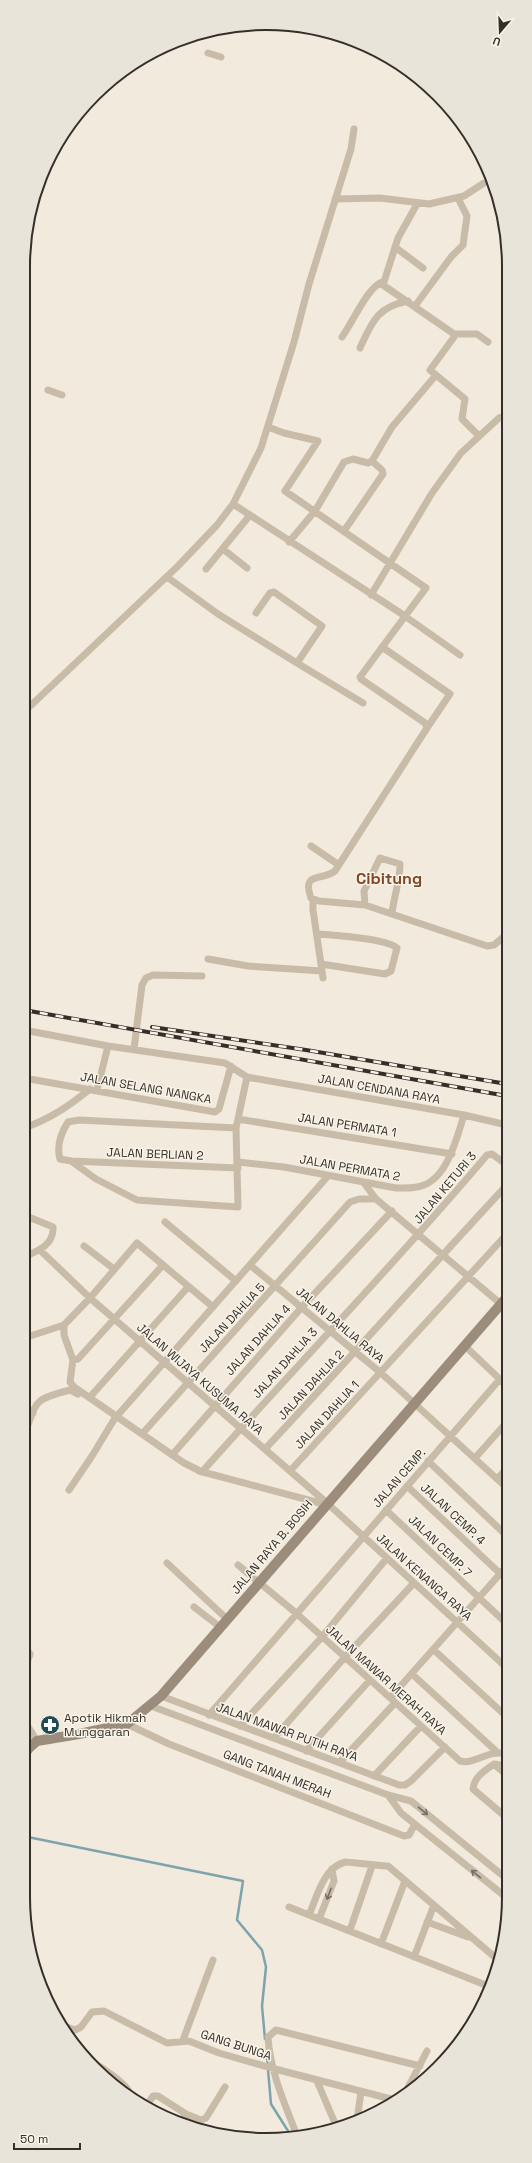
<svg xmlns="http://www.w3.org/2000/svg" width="532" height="2163" font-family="'Space Grotesk',sans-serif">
  <rect width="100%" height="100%" fill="#f1eadd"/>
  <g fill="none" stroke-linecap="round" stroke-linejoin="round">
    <path stroke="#7da4ac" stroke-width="2.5" d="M23 1836 243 1881 237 1920 262 1950 266 1967 262 2006 265 2039
      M266 2052 268 2064
      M268 2070 271 2104 290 2134"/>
    <path stroke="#c8bca9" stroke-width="7" d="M208 53 221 57
      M335 199 380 198 429 204 464 196 484 183 491 181
      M417 204 398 238 383 285 454 334H477L488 342
      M395 247 423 268
      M415 306 451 257 463 245 467 216 458 198
      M454 334V337L430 370 465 399 462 419 479 436
      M342 337C353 322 367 288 382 282
      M360 348C372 322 377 307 408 301
      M48 390 62 395
      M268 427 284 433 318 441 285 491 426 588 360 677 361 679 425 723 427 728 335 871C323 881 301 871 311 898L319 901 365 905 487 946 494 945 507 934
      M233 504 402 614 460 655
      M344 531 383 474 382 470 372 461
      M289 542 315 511 344 462 353 459 368 463 372 461 392 427 436 375
      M223 549 247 568
      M206 569 250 515
      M167 577 218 614 297 663 322 626 274 592 270 593 256 613
      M371 595 432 493 461 453 499 418 507 416
      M382 647 450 694 427 728
      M297 663 363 703
      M25 711 178 566 217 525 233 504 261 448 294 342 309 284 351 149 354 129
      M311 846 339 865
      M313 900V910L323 978
      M365 905 364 891 380 858 400 864C400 881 394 896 392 913
      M317 934C333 935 388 939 397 948L391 971 385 974 321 964
      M208 959 248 966 322 971
      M24 1030 108 1046 225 1063 247 1077 464 1115 507 1125
      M134 1049 142 985 146 978 153 975 202 976
      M24 1078 215 1112 219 1109 231 1066
      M97 1090 108 1046
      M238 1119 452 1154
      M24 1128C50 1119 69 1106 90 1089
      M236 1128 79 1120 68 1122C61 1133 56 1145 60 1159L71 1161 238 1168
      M71 1161 96 1179 137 1200 238 1207 236 1128 247 1077
      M238 1162 284 1167 396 1188C405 1188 415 1189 424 1185 448 1176 457 1137 464 1115
      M364 1183 376 1199 507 1309
      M165 1222 236 1281
      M84 1246 114 1269
      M41 1251 90 1298 327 1503 507 1668
      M24 1257C38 1251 54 1245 53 1227L24 1215
      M250 1265 381 1373 507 1488
      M24 1275 27 1266 24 1258
      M213 1307 137 1243 90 1298 64 1325V1335L73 1360 70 1382 74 1387 184 1463 202 1472C296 1366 395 1264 487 1155L492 1154 507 1165
      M24 1338 64 1325
      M465 1346 507 1386
      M73 1360 78 1359 163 1265
      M90 1397 188 1287
      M24 1409 33 1413
      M117 1416 328 1176
      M142 1434 350 1202 359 1199H376
      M24 1435C38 1401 31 1400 70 1390L78 1394
      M265 1449C347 1362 425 1273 507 1185
      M172 1455 302 1307 392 1211
      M475 1458 507 1422
      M428 1461 507 1536
      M199 1471 320 1503 324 1507
      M290 1471 507 1234
      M497 1479 507 1468
      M407 1486 507 1580
      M69 1490 92 1456 115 1418
      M386 1510 507 1624
      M167 1563 227 1619
      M238 1565 296 1613 460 1761C476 1765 487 1749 507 1754
      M194 1607 220 1627
      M434 1650 507 1717
      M23 1674 30 1654 23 1644
      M412 1674 496 1751
      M161 1696 399 1785H405L411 1781 445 1747
      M390 1698 507 1566
      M151 1706 388 1795 411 1801 507 1879
      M209 1715 500 1379
      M23 1719 37 1741
      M127 1724 169 1744 404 1836 409 1835 415 1824
      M240 1726 322 1637 387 1558
      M274 1738 345 1657 414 1583
      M306 1751 370 1680
      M340 1762 395 1703
      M495 1765 507 1775
      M374 1776 421 1726
      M388 1795 401 1813 507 1898
      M507 1818 473 1789C474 1777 484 1771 494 1764L507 1766
      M289 1907 488 1986
      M309 1915C317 1897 323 1868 345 1862 348 1862 382 1866 388 1866L497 1959
      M319 1919 334 1881 332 1869
      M427 1922 468 1937
      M350 1930 372 1866
      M381 1944 405 1881
      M414 1957 434 1905
      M64 2026 75 2030 81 2027 92 2012 104 2011 167 2043 189 2041 219 2053 275 2069 395 2100
      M183 2040 213 1960
      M86 2059C96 2063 126 2083 129 2092
      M317 2081 337 2128
      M404 2095 427 2051
      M140 2101 145 2103 149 2102 153 2096H158L186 2114 182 2121
      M186 2114 201 2120 206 2118 225 2087
      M357 2120 361 2092
      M296 2133C284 2102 270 2071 268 2037L276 2030 420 2066"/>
    <path stroke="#9c8c7b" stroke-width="10" d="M23 1756 29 1748 37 1741 79 1734 127 1724 161 1696 507 1297"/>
    <defs>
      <path id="rail" d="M24 1010 507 1096
        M152 1027 306 1050 507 1084"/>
    </defs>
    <use href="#rail" stroke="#362f29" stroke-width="4"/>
    <use href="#rail" stroke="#f9f4e9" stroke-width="2.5" stroke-dasharray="8" stroke-linecap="butt"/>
  </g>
  <defs><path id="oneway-shaft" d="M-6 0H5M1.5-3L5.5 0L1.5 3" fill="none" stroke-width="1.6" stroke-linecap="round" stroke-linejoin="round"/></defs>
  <g stroke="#786e63">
    <use href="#oneway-shaft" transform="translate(423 1811) rotate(39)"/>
    <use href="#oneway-shaft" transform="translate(476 1874) rotate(-141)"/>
    <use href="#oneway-shaft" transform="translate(329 1894) rotate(110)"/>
  </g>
  <defs>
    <symbol id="pharmacy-disc" viewBox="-11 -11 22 22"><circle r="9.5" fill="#204a55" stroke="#f9f4e9"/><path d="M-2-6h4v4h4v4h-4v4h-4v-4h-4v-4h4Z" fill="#fff"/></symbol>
  </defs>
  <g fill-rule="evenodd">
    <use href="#pharmacy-disc" x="39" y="1714" width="22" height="22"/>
  </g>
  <g text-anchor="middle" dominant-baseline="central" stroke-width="3" stroke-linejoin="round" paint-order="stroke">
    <g font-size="12" fill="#362f29" stroke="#f9f4e9">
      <text transform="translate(146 1088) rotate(10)">JALAN SELANG NANGKA</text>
      <text transform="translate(379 1089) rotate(10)">JALAN CENDANA RAYA</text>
      <text transform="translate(347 1125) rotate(9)">JALAN PERMATA 1</text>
      <text transform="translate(155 1154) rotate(2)">JALAN BERLIAN 2</text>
      <text transform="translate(350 1168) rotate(10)">JALAN PERMATA 2</text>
      <text transform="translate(445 1188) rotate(-50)">JALAN KETURI 3</text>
      <text transform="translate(232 1318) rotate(-47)">JALAN DAHLIA 5</text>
      <text transform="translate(340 1325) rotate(40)">JALAN DAHLIA RAYA</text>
      <text transform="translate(258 1340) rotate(-48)">JALAN DAHLIA 4</text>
      <text transform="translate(285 1363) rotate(-48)">JALAN DAHLIA 3</text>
      <text transform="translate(200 1379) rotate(41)">JALAN WIJAYA KUSUMA RAYA</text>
      <text transform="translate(311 1385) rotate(-47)">JALAN DAHLIA 2</text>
      <text transform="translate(327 1415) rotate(-47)">JALAN DAHLIA 1</text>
      <text transform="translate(399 1478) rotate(-49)">JALAN CEMP.</text>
      <text transform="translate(453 1514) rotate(43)">JALAN CEMP. 4</text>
      <text transform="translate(440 1546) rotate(44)">JALAN CEMP. 7</text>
      <text transform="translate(272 1547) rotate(-50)">JALAN RAYA B. BOSIH</text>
      <text transform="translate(424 1577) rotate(42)">JALAN KENANGA RAYA</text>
      <text transform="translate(386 1680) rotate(42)">JALAN MAWAR MERAH RAYA</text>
      <text transform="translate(287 1732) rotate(20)">JALAN MAWAR PUTIH RAYA</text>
      <text transform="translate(277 1774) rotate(21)">GANG TANAH MERAH</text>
      <text transform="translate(236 2045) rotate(18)">GANG BUNGA</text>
    </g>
    <g font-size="12" fill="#362f29" stroke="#f9f4e9" text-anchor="start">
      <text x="64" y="1718">Apotik Hikmah<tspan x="64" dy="14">Munggaran</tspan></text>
    </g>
    <g font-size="16" font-weight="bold" fill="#814826" stroke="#f9f4e9">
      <text x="389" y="878">Cibitung</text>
    </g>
  </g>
  <path d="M0 0H532V2163H0ZM266 30H266A236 236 0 0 1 502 266V1897A236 236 0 0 1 266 2133H266A236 236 0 0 1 30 1897V266A236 236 0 0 1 266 30Z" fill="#e9e4da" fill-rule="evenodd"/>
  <path fill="none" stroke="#362f29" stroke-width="2" d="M266 30H266A236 236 0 0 1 502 266V1897A236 236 0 0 1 266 2133H266A236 236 0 0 1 30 1897V266A236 236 0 0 1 266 30Z"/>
  <g transform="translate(500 32) rotate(199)" stroke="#f9f4e9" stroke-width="3" paint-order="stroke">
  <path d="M0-3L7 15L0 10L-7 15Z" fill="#362f29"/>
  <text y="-6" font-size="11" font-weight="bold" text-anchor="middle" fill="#362f29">U</text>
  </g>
  <path d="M14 2143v6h66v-6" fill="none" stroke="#362f29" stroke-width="2"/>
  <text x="20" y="2143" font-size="12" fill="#362f29" stroke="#f9f4e9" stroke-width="3" paint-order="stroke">50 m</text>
</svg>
